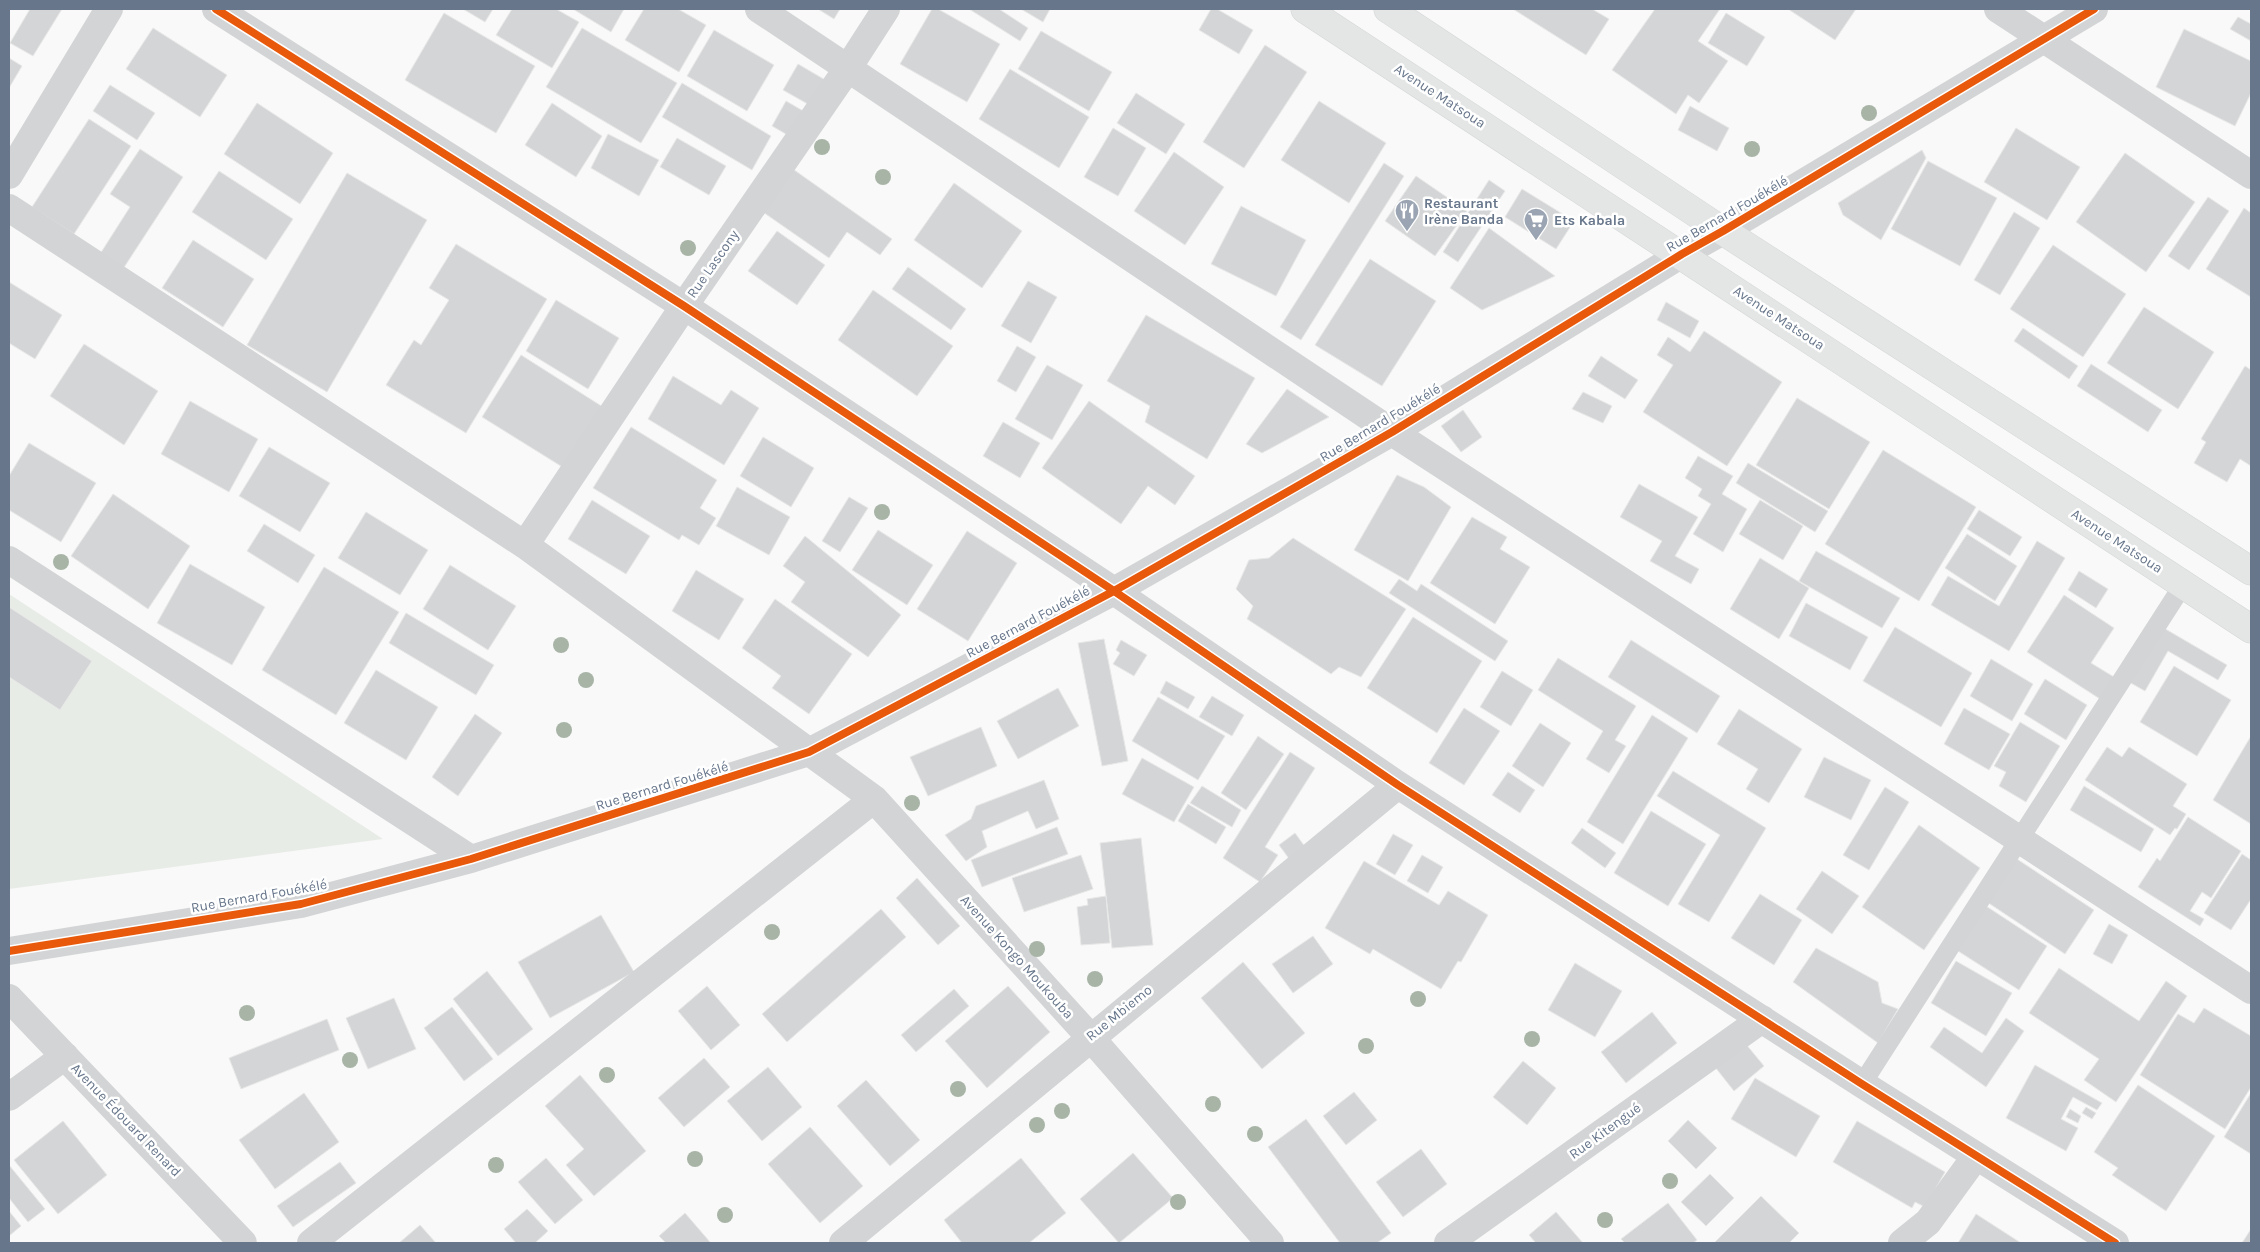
<svg xmlns="http://www.w3.org/2000/svg" width="2260" height="1252" font-family="Karla,sans-serif">
  <rect width="100%" height="100%" fill="#f9f9f9"/>
  <path fill="#e8ece7" d="M9 594 383 839 9 889Z"/>
  <path fill="#d4d5d6" stroke="#e8e8e8" d="M30 9H62L33 56 10 43Z
    M463 9H493L485 22Z
    M512 9H556L579 22 552 68 496 35Z
    M573 9H624L611 32Z
    M644 9H678L706 25 679 72 625 40Z
    M818 9H840L834 19Z
    M932 9H938L1000 44 967 102 900 64Z
    M969 9H999L1028 28 1020 41Z
    M1021 9H1050L1043 22Z
    M1211 9H1217L1253 30 1239 54 1199 30Z
    M1513 9H1592L1609 19 1586 55Z
    M1655 9H1720L1698 41 1728 61 1699 103 1688 95 1676 114 1612 70Z
    M1788 9H1856L1835 40Z
    M444 13 535 66 496 133 405 80Z
    M1726 13 1765 37 1747 66 1708 43Z
    M2238 17 2251 24V41L2230 29Z
    M153 28 227 75 200 117 126 69Z
    M582 28 677 83 641 143 546 87Z
    M2184 29 2251 61V93L2235 126 2156 87Z
    M714 30 774 65 747 111 687 76Z
    M1041 31 1112 72 1089 111 1018 69Z
    M1265 45 1307 72 1244 168 1203 142Z
    M9 58 22 66 9 88Z
    M798 64 827 81 813 107 783 90Z
    M1010 69 1089 117 1059 168 979 119Z
    M682 83 771 136 752 170 662 117Z
    M110 85 155 113 137 140 93 111Z
    M1136 93 1185 124 1166 154 1117 123Z
    M786 101 805 112 791 137 772 126Z
    M1319 101 1386 143 1349 203 1281 160Z
    M257 103 333 153 300 204 224 154Z
    M552 103 602 136 576 177 525 145Z
    M1690 106 1729 128 1717 151 1678 130Z
    M89 119 131 146 74 234 32 207Z
    M1113 128 1146 148 1118 196 1084 177Z
    M2016 128 2080 167 2047 220 1984 182Z
    M608 134 659 160 639 196 591 168Z
    M677 138 726 166 709 195 660 167Z
    M140 149 183 177 123 269 100 254 130 207 110 194Z
    M1922 150 1926 158 1881 240 1843 215 1838 203Z
    M1174 152 1224 187 1185 245 1134 211Z
    M2125 153 2195 202 2146 272 2076 222Z
    M1928 161 1997 198 1960 266 1891 229Z
    M1384 163 1404 176 1301 340 1280 327Z
    M790 167 892 239 880 255 847 232 829 258 760 210Z
    M219 171 293 219 266 260 192 212Z
    M347 173 427 220 327 392 247 345Z
    M1416 176 1467 211 1435 256 1385 221Z
    M1489 180 1505 191 1458 262 1443 252Z
    M954 183 1022 231 982 288 914 240Z
    M1522 189 1574 221 1556 249 1505 217Z
    M2208 197 2229 211 2189 270 2168 256Z
    M1241 206 1306 240 1276 296 1211 264Z
    M2244 208 2251 213V297L2206 269Z
    M2014 212 2040 228 2000 295 1974 280Z
    M1489 228 1555 276 1482 310 1450 288Z
    M777 231 825 265 797 305 748 271Z
    M193 240 254 279 223 327 162 288Z
    M456 244 547 299 466 433 386 385 414 340 421 345 449 300 429 288Z
    M2053 245 2126 294 2083 357 2010 309Z
    M1370 259 1436 301 1382 386 1315 345Z
    M908 267 966 309 951 330 892 289Z
    M1028 281 1057 297 1031 343 1001 326Z
    M9 282 62 315 35 359 9 343Z
    M873 290 953 346 917 396 838 340Z
    M556 300 619 338 588 389 526 351Z
    M1666 302 1699 321 1690 338 1657 320Z
    M2144 307 2214 352 2178 409 2107 363Z
    M1146 315 1255 378 1207 459 1145 422 1150 406 1107 381Z
    M2023 328 2078 366 2069 379 2014 341Z
    M1704 331 1782 382 1727 466 1643 412 1673 365 1657 355 1668 337 1690 352Z
    M84 344 158 391 124 445 50 396Z
    M1017 346 1036 357 1016 392 997 381Z
    M521 355 603 407 564 468 482 417Z
    M1601 356 1638 380 1625 399 1588 376Z
    M2091 364 2162 410 2148 432 2077 386Z
    M1047 365 1083 385 1052 440 1015 419Z
    M2245 366 2251 370V466L2240 459 2227 482 2194 463 2206 442 2201 439Z
    M673 376 721 405 731 390 759 408 724 465 648 419Z
    M1287 389 1329 417 1262 453 1246 444Z
    M1583 392 1612 406 1603 423 1572 409Z
    M1797 398 1870 442 1829 509 1756 465Z
    M190 401 258 439 229 492 161 454Z
    M1089 401 1195 476 1175 505 1148 486 1121 524 1042 468Z
    M1463 410 1482 437 1461 452 1441 426Z
    M1003 422 1040 443 1020 478 983 456Z
    M631 427 717 480 700 508 716 518 699 545 682 535 679 540 593 488Z
    M763 437 814 468 791 507 740 476Z
    M29 443 96 483 61 542 9 510V476Z
    M269 447 330 483 300 532 239 496Z
    M1883 450 1976 507 1919 601 1825 544Z
    M1698 456 1733 476 1722 494 1747 509 1723 552 1693 534 1711 504 1698 496 1702 489 1685 478Z
    M1748 463 1828 511 1815 532 1736 483Z
    M1397 475 1424 487 1451 507 1408 581 1354 550Z
    M1639 484 1698 517 1675 556 1699 569 1691 584 1650 561 1662 541 1620 517Z
    M737 487 790 517 769 555 716 526Z
    M113 494 190 546 148 609 71 556Z
    M849 497 868 508 840 552 822 541Z
    M592 500 650 536 626 574 568 539Z
    M1760 500 1803 526 1783 560 1739 534Z
    M1979 510 2022 537 2010 556 1967 529Z
    M366 512 428 550 400 595 338 558Z
    M1472 517 1507 537 1500 549 1530 567 1495 624 1430 583Z
    M264 524 315 555 298 583 247 551Z
    M878 530 933 565 907 605 852 570Z
    M967 531 1017 563 968 641 917 609Z
    M1967 534 2017 566 1995 601 1945 568Z
    M805 536 901 615 868 657 791 602 805 582 783 566Z
    M1293 538 1406 609 1361 677 1339 667 1331 674 1247 619 1253 606 1236 589 1249 560 1269 558Z
    M2037 541 2065 558 2009 651 1931 605 1948 576 1999 606Z
    M1816 551 1900 598 1882 628 1799 581Z
    M1760 558 1809 588 1779 639 1730 609Z
    M190 564 265 607 232 665 157 623Z
    M450 565 516 606 488 650 423 609Z
    M324 567 399 612 336 715 262 670Z
    M696 570 744 599 719 640 672 611Z
    M2079 571 2108 589 2096 608 2068 590Z
    M1399 579 1417 591 1421 584 1508 641 1495 661 1389 593Z
    M2064 595 2114 628 2091 663 2114 677 2100 699 2027 652Z
    M775 599 852 654 809 714 772 688 781 676 742 648Z
    M1806 603 1868 637 1850 670 1789 636Z
    M9 607 92 661 60 710 9 677Z
    M406 613 494 665 476 695 389 643Z
    M1413 617 1482 661 1437 733 1367 688Z
    M1895 627 1972 673 1941 727 1863 681Z
    M2162 627 2227 665 2218 680 2168 651 2145 691 2129 682Z
    M1104 639 1128 761 1102 766 1078 643Z
    M1121 640 1147 655 1134 676 1113 664 1120 653 1116 650Z
    M1631 640 1720 696 1697 733 1608 677Z
    M1558 658 1636 706 1615 740 1626 746 1609 773 1586 759 1603 731 1538 690Z
    M1991 659 2033 684 2012 721 1970 696Z
    M2174 666 2231 700 2197 756 2140 722Z
    M376 670 438 707 406 760 344 723Z
    M1502 671 1533 690 1511 726 1480 707Z
    M2045 679 2087 705 2066 740 2024 714Z
    M1166 681 1195 697 1188 709 1160 693Z
    M1058 688 1079 726 1018 759 997 721Z
    M1212 696 1244 715 1232 736 1199 717Z
    M1158 697 1225 736 1198 780 1132 741Z
    M1464 708 1500 731 1464 785 1429 763Z
    M1964 708 2010 734 1989 770 1944 744Z
    M1739 709 1802 749 1769 803 1746 789 1758 769 1717 744Z
    M475 714 502 733 458 796 432 777Z
    M1652 715 1688 738 1623 844 1587 822Z
    M2020 722 2060 746 2026 802 1999 786 2006 772 1994 766Z
    M1540 723 1571 743 1543 787 1512 766Z
    M981 727 997 766 928 796 910 757Z
    M1258 736 1284 754 1246 810 1221 793Z
    M2251 736V824L2213 800Z
    M2107 747 2122 757 2129 747 2187 784 2173 806 2186 814 2177 829 2175 828 2170 835 2085 780Z
    M1290 752 1315 768 1265 847 1278 855 1260 882 1223 858Z
    M1824 757 1871 780 1851 820 1804 797Z
    M1142 758 1194 787 1174 822 1122 794Z
    M1673 771 1766 828 1709 922 1678 904 1720 835 1657 796Z
    M1508 772 1535 790 1520 813 1492 795Z
    M1044 780 1059 819 1036 829 1028 811 982 831 987 847 966 861 945 835 971 819 976 806Z
    M1202 786 1241 810 1232 827 1190 803Z
    M2084 786 2154 829 2141 852 2070 810Z
    M1885 787 1909 802 1869 870 1843 855Z
    M1188 804 1226 827 1216 844 1178 821Z
    M1651 811 1706 844 1668 906 1614 873Z
    M2188 817 2241 851 2211 898 2202 892 2190 911 2204 919 2200 926 2138 887 2157 858 2160 861Z
    M1919 825 1980 868 1924 950 1862 907Z
    M1057 827 1068 854 982 887 971 860Z
    M1582 828 1616 853 1605 868 1571 843Z
    M1295 833 1306 848 1290 860 1279 845Z
    M1393 834 1413 845 1395 875 1376 864Z
    M1141 838 1153 945 1112 948 1100 843Z
    M2242 854 2251 860V899L2231 930 2204 913Z
    M1081 855 1093 889 1024 912 1012 878Z
    M1422 855 1443 867 1428 893 1407 881Z
    M2017 859 2094 910 2065 954 1987 902Z
    M1364 861 1439 905 1448 891 1488 915 1461 962 1458 961 1441 989 1373 949 1370 954 1325 928Z
    M1822 871 1859 896 1832 934 1796 909Z
    M917 878 960 926 938 945 896 898Z
    M1760 894 1802 920 1774 965 1731 938Z
    M1106 896 1110 943 1081 945 1077 907 1088 905 1087 899Z
    M1986 906 2047 946 2019 990 1958 951Z
    M881 909 906 937 787 1042 762 1014Z
    M601 915 634 972 550 1018 518 962Z
    M2109 924 2128 935 2112 964 2093 954Z
    M1313 936 1333 964 1293 993 1272 964Z
    M1816 948 1878 982 1882 1003 1898 1009 1878 1043 1793 982Z
    M1956 961 2012 993 1986 1036 1931 1003Z
    M1243 962 1305 1033 1262 1069 1201 998Z
    M1575 963 1622 991 1595 1037 1548 1010Z
    M2059 968 2139 1021 2166 981 2187 996 2116 1102 2084 1080 2099 1059 2029 1013Z
    M487 971 533 1029 498 1056 453 999Z
    M707 986 740 1025 711 1050 678 1011Z
    M1008 986 1050 1032 987 1088 945 1041Z
    M954 989 969 1006 916 1052 901 1035Z
    M394 998 416 1049 368 1069 346 1018Z
    M452 1007 493 1059 464 1081 424 1028Z
    M2204 1008 2251 1036V1087L2225 1129 2140 1075 2178 1014 2194 1023Z
    M1652 1012 1677 1043 1626 1083 1601 1052Z
    M2006 1018 2024 1031 1986 1087 1930 1047 1944 1027 1982 1053Z
    M327 1019 339 1050 241 1089 229 1058Z
    M1745 1043 1764 1066 1734 1091 1715 1067Z
    M704 1058 730 1087 684 1127 658 1098Z
    M1523 1061 1556 1088 1527 1125 1493 1097Z
    M2035 1065 2102 1103 2097 1110 2073 1097 2061 1119 2078 1128 2066 1151 2006 1118Z
    M768 1067 802 1107 762 1141 727 1101Z
    M580 1075 646 1151 594 1196 566 1165 584 1149 545 1106Z
    M1755 1078 1820 1116 1796 1157 1731 1119Z
    M866 1080 920 1140 890 1166 837 1106Z
    M2138 1085 2215 1136 2166 1211 2112 1175 2118 1168 2094 1152Z
    M1354 1092 1377 1120 1346 1145 1323 1116Z
    M304 1093 339 1142 275 1189 239 1140Z
    M2251 1093V1154L2224 1137Z
    M2086 1107 2096 1113 2092 1119 2082 1113Z
    M2070 1109 2081 1116 2078 1123 2066 1117Z
    M1306 1119 1391 1233 1377 1243H1340L1268 1147Z
    M1688 1120 1717 1148 1696 1169 1668 1141Z
    M63 1121 107 1175 58 1214 14 1160Z
    M1857 1121 1945 1172 1925 1207 1915 1202 1912 1208 1833 1162Z
    M810 1127 863 1186 820 1223 768 1164Z
    M1421 1149 1447 1184 1403 1217 1376 1182Z
    M1133 1153 1173 1198 1119 1243 1080 1199Z
    M546 1158 583 1200 555 1224 518 1182Z
    M1021 1158 1066 1213 1029 1243H962L944 1220Z
    M340 1162 356 1183 293 1227 277 1206Z
    M9 1165 45 1209 28 1222 9 1198Z
    M1710 1174 1734 1198 1706 1226 1681 1202Z
    M1761 1196 1799 1233 1789 1243H1714Z
    M1668 1203 1697 1240 1693 1243H1625L1621 1239Z
    M527 1209 548 1231 535 1243H516L504 1229Z
    M9 1211 21 1226 9 1236Z
    M1556 1212 1583 1243H1536L1529 1235Z
    M685 1213 710 1242 708 1243H666L659 1236Z
    M1976 1214 2021 1243H1958Z
    M420 1225 436 1243H399Z
    M2251 1229V1243H2242Z"/>
  <g fill="none" stroke-linecap="round" stroke-linejoin="round">
    <defs>
      <path id="secondary" d="M1305 9 2251 629
        M1388 9 1723 231 2251 571"/>
    </defs>
    <use href="#secondary" stroke="#d4d6d8" stroke-width="29"/>
    <path stroke="#d3d4d5" stroke-width="19" d="M1862 1084 2183 585"/>
    <path stroke="#d3d4d5" stroke-width="28" d="M216 9 684 306 1114 591 1398 785 1862 1084 2115 1243
      M759 9 1392 432 2251 990
      M1998 9 2251 175
      M9 175 109 9
      M9 208 525 545 874 799 1090 1037 1270 1243
      M525 545 684 306 848 68 886 9
      M9 560 471 859
      M9 951 301 904 471 859 809 752 1114 591 1392 432 1682 254 1723 231 2094 9
      M9 998 243 1243
      M9 1097 65 1056
      M311 1243 874 799
      M843 1243 1398 785
      M1448 1243 1762 1019
      M1902 1243 1928 1222 1976 1156"/>
    <use href="#secondary" stroke="#e4e5e5" stroke-width="28"/>
    <defs>
      <path id="cycleway" d="M216 9 684 306 1114 591 1398 785 1862 1084 2115 1243
        M9 951 301 904 471 859 809 752 1114 591 1392 432 1682 254 1723 231 2094 9"/>
    </defs>
    <use href="#cycleway" stroke="#fff" stroke-width="11"/>
    <use href="#cycleway" stroke="#e8590c" stroke-width="8"/>
  </g>
  <g fill="#a7b4a6">
    <circle cx="1869" cy="113" r="8"/>
    <circle cx="822" cy="147" r="8"/>
    <circle cx="1752" cy="149" r="8"/>
    <circle cx="883" cy="177" r="8"/>
    <circle cx="688" cy="248" r="8"/>
    <circle cx="882" cy="512" r="8"/>
    <circle cx="61" cy="562" r="8"/>
    <circle cx="561" cy="645" r="8"/>
    <circle cx="586" cy="680" r="8"/>
    <circle cx="564" cy="730" r="8"/>
    <circle cx="912" cy="803" r="8"/>
    <circle cx="772" cy="932" r="8"/>
    <circle cx="1037" cy="949" r="8"/>
    <circle cx="1095" cy="979" r="8"/>
    <circle cx="1418" cy="999" r="8"/>
    <circle cx="247" cy="1013" r="8"/>
    <circle cx="1532" cy="1039" r="8"/>
    <circle cx="1366" cy="1046" r="8"/>
    <circle cx="350" cy="1060" r="8"/>
    <circle cx="607" cy="1075" r="8"/>
    <circle cx="958" cy="1089" r="8"/>
    <circle cx="1213" cy="1104" r="8"/>
    <circle cx="1062" cy="1111" r="8"/>
    <circle cx="1037" cy="1125" r="8"/>
    <circle cx="1255" cy="1134" r="8"/>
    <circle cx="695" cy="1159" r="8"/>
    <circle cx="496" cy="1165" r="8"/>
    <circle cx="1670" cy="1181" r="8"/>
    <circle cx="1178" cy="1202" r="8"/>
    <circle cx="725" cy="1215" r="8"/>
    <circle cx="1605" cy="1220" r="8"/>
  </g>
  <defs>
    <symbol id="restaurant-pin" viewBox="-11 -11 22 30"><path d="M0 17L-7.5 6A9.5 9.5 0 1 1 7.5 6Z" fill="#9aa4b2" stroke="#fff"/><path d="M-5-6h1v4h1v-4h1v4h1v-4h1v5L-1.5 .5V6h-2V.5L-5-1ZM5-6V6H3V1.5H1.5Q1.5-4 5-6Z" fill="#fff"/></symbol>
    <symbol id="supermarket-pin" viewBox="-11 -11 22 30"><path d="M0 17L-7.5 6A9.5 9.5 0 1 1 7.5 6Z" fill="#9aa4b2" stroke="#fff"/><path d="M-6-5.5h2.5l.6 2H6L4.5 2H-2.5L-4.4-4H-6ZM-1.5 3.2a1.3 1.3 0 1 0 .1 0ZM3 3.2a1.3 1.3 0 1 0 .1 0Z" fill="#fff"/></symbol>
  </defs>
  <g fill-rule="evenodd">
    <use href="#restaurant-pin" x="1393" y="197" width="28" height="38"/>
    <use href="#supermarket-pin" x="1522" y="206" width="28" height="38"/>
  </g>
  <g text-anchor="middle" dominant-baseline="central" stroke-width="5" stroke-linejoin="round" paint-order="stroke">
    <g font-size="14" fill="#67768b" stroke="#fff">
      <text transform="translate(1440 96) rotate(33)">Avenue Matsoua</text>
      <text transform="translate(1727 214) rotate(-30)">Rue Bernard Fouékélé</text>
      <text transform="translate(713 264) rotate(-55)">Rue Lascony</text>
      <text transform="translate(1779 318) rotate(33)">Avenue Matsoua</text>
      <text transform="translate(1380 423) rotate(-31)">Rue Bernard Fouékélé</text>
      <text transform="translate(2117 541) rotate(33)">Avenue Matsoua</text>
      <text transform="translate(1028 622) rotate(-28)">Rue Bernard Fouékélé</text>
      <text transform="translate(662 786) rotate(-17)">Rue Bernard Fouékélé</text>
      <text transform="translate(259 896) rotate(-10)">Rue Bernard Fouékélé</text>
      <text transform="translate(1017 957) rotate(48)">Avenue Kongo Moukouba</text>
      <text transform="translate(1119 1013) rotate(-39)">Rue Mbiemo</text>
      <text transform="translate(126 1120) rotate(46)">Avenue Édouard Renard</text>
      <text transform="translate(1605 1131) rotate(-36)">Rue Kitengué</text>
    </g>
    <g font-size="14" font-weight="bold" fill="#67768b" stroke="#fff" text-anchor="start">
      <text x="1424" y="203">Restaurant<tspan x="1424" dy="16">Irène Banda</tspan></text>
      <text x="1554" y="220">Ets Kabala</text>
    </g>
  </g>
  <rect width="2260" height="1252" fill="none" stroke="#67768b" stroke-width="20"/>
</svg>
